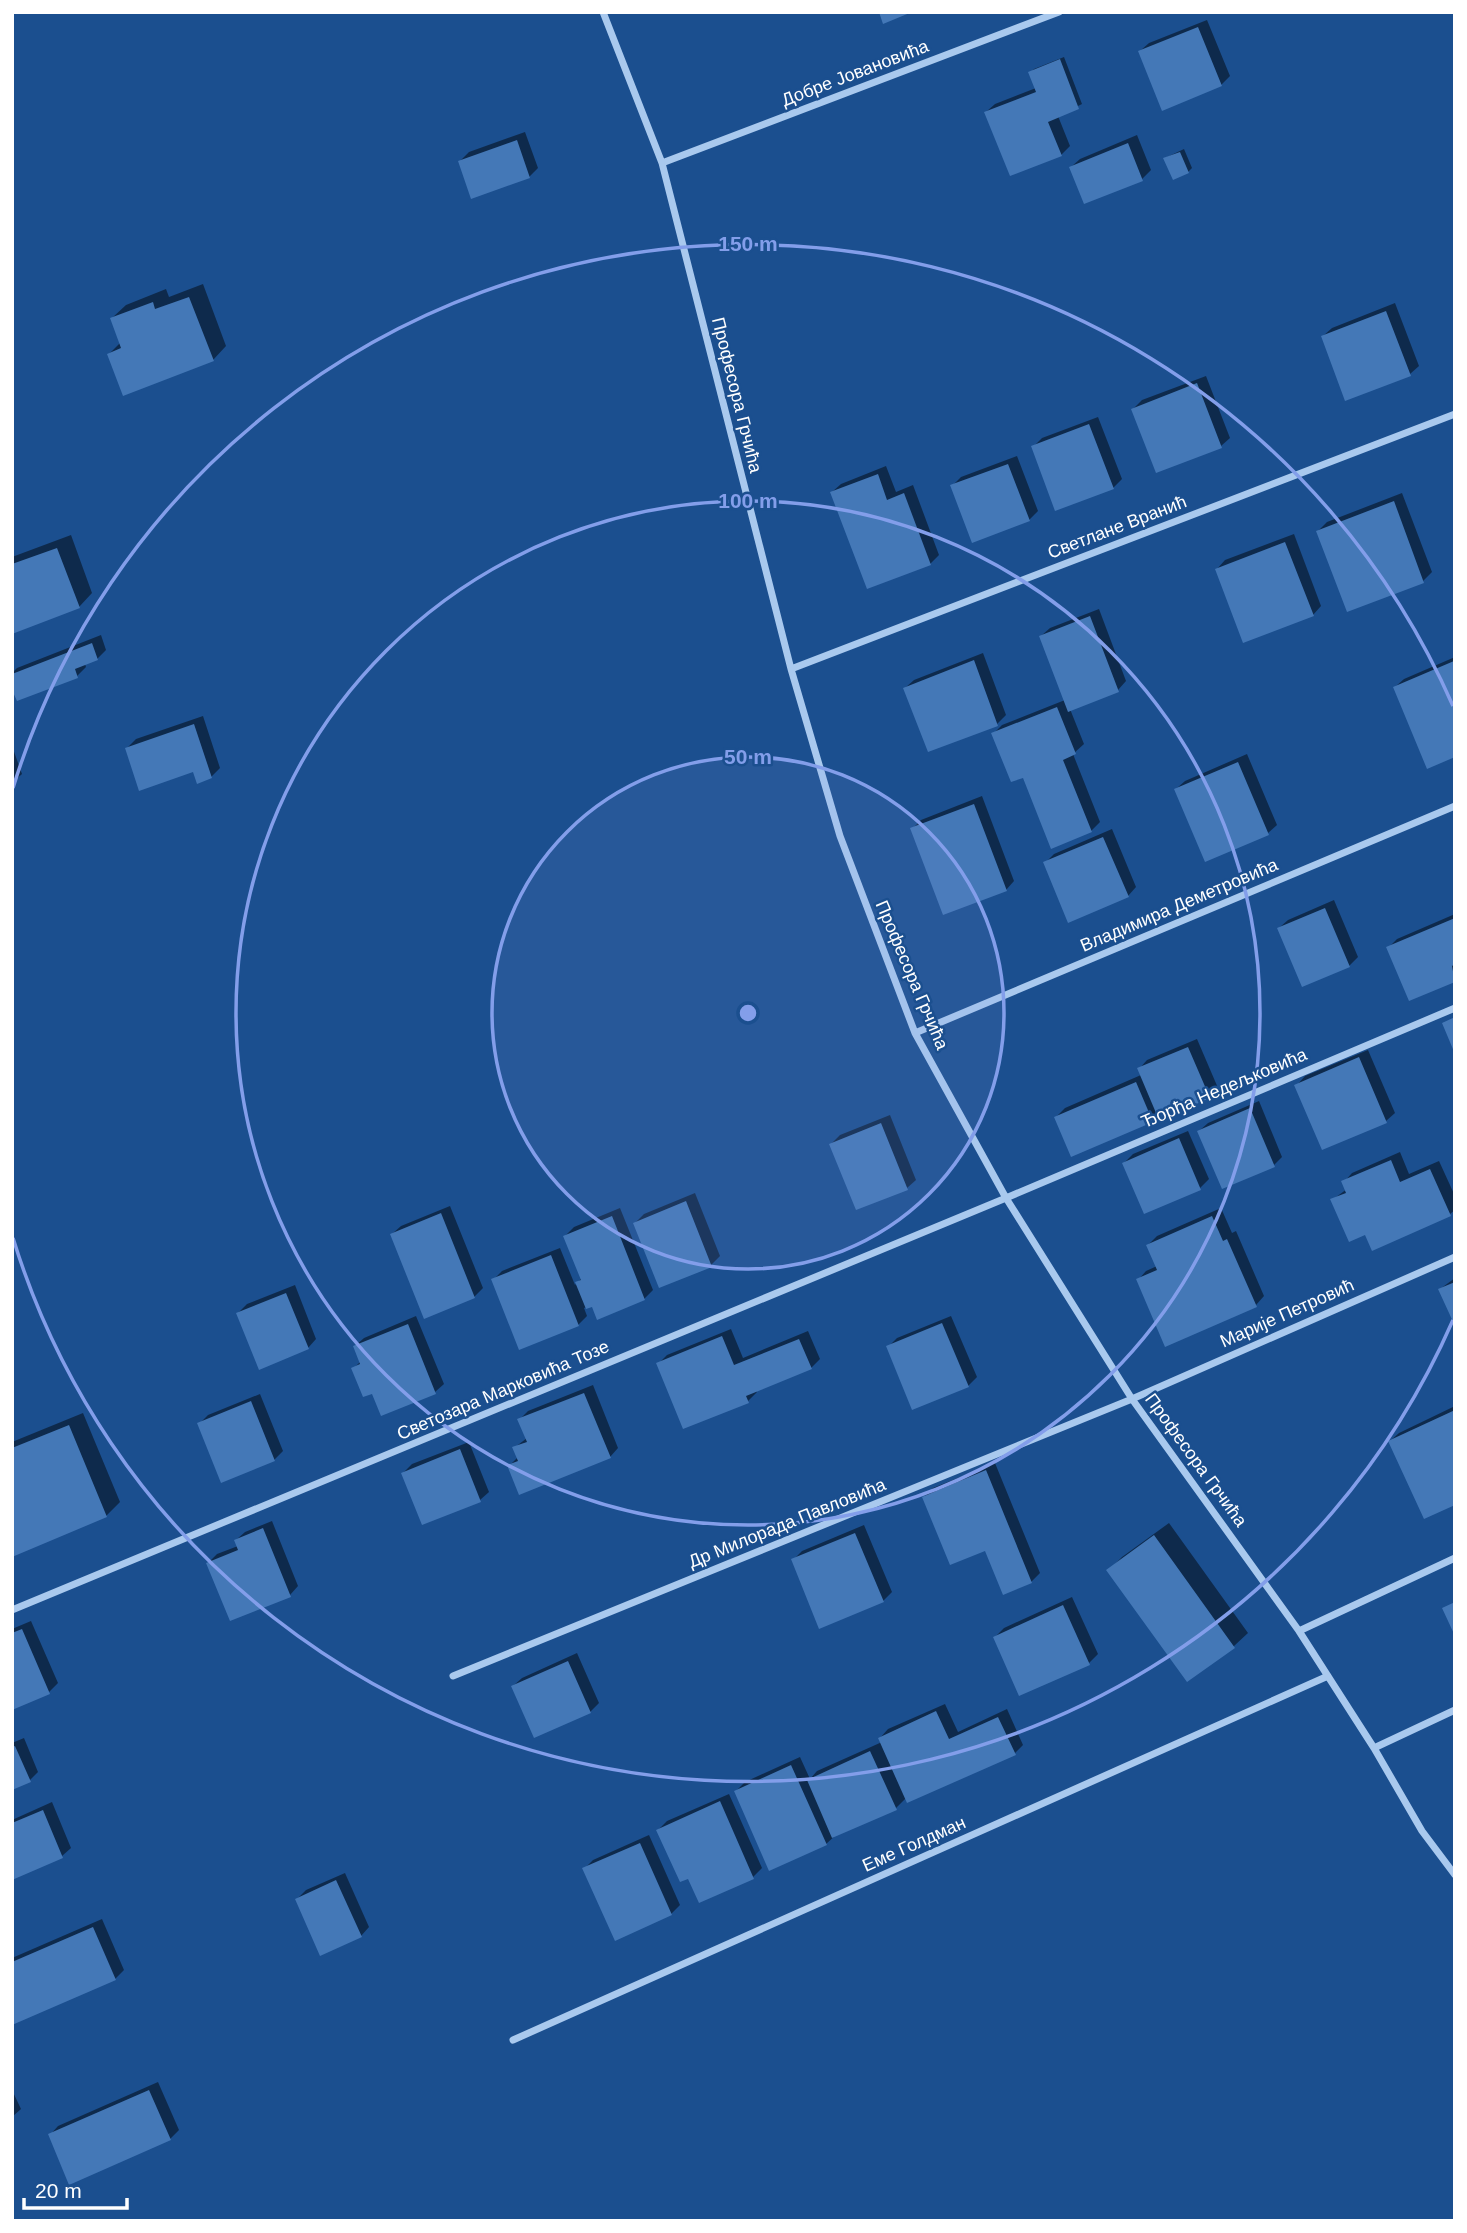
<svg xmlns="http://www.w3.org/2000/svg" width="1467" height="2233" font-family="Arial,sans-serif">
  <rect width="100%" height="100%" fill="#1b4f8f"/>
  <path fill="#0007" d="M1207 20 1230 76 1221 85 1140 51 1149 43Z
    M1064 57 1082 104 1058 116 1070 146 1061 155 986 112 995 104 1036 88 1030 73 1034 69Z
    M525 132 538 168 529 177 460 161 469 152Z
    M1137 135 1151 170 1142 179 1071 167 1080 159Z
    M1184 149 1192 168 1188 172 1165 158Z
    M203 284 226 346 213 360 109 354 121 342 112 318 126 305 166 289 169 297Z
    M1395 303 1419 366 1410 374 1323 336 1332 328Z
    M1206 376 1230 438 1221 446 1133 409 1142 400Z
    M1098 417 1122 479 1113 488 1033 447 1042 438Z
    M1017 456 1038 511 1029 520 952 486 961 477Z
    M886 466 896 492 913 485 939 555 930 564 832 492 841 484Z
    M1402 493 1432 572 1423 581 1348 610 1318 531 1327 522Z
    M1294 534 1321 606 1313 615 1217 569 1225 560Z
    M71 535 92 593 79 607 12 632V557Z
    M1099 609 1126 681 1118 690 1070 709 1084 744 1073 754 1100 822 1091 831 1024 775 993 734 1002 725 1065 700 1041 636 1050 628Z
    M101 635 106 650 97 659 85 664 86 667 77 676 12 686V673L17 668Z
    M983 653 1006 715 997 724 905 688 914 680Z
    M1455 657V755L1395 687 1404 679Z
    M203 716 220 768 211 777 127 748 136 739Z
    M12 746 22 774 12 783Z
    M1247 754 1277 825 1268 833 1176 789 1185 781Z
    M982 796 1014 881 1006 890 912 829 921 820Z
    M1112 829 1136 887 1128 896 1045 863 1054 854Z
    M1334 900 1358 957 1349 966 1279 928 1288 920Z
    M1455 914V980L1410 999 1388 948 1397 939Z
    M1197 1039 1218 1088 1209 1097 1158 1115 1152 1121 1056 1117 1065 1108 1141 1075 1139 1069 1147 1060Z
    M1368 1050 1395 1113 1386 1121 1297 1085 1305 1076Z
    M1259 1101 1282 1157 1274 1165 1199 1131 1208 1123Z
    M890 1115 916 1180 907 1188 831 1144 840 1135Z
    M1188 1131 1209 1179 1200 1188 1124 1163 1133 1154Z
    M1400 1152 1409 1174 1439 1161 1455 1196V1210L1450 1214 1332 1200 1347 1189 1344 1182 1352 1173Z
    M695 1193 720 1256 711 1265 660 1286 635 1223 644 1214Z
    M450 1206 483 1288 474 1297 392 1234 401 1226Z
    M620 1208 653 1290 644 1299 593 1305 584 1308 587 1316 578 1325 493 1280 502 1271 560 1248 575 1285 582 1278 565 1236 574 1227Z
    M1221 1208 1232 1233 1236 1231 1264 1296 1256 1305 1138 1280 1146 1271 1157 1266 1148 1245 1157 1236Z
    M1455 1278V1322L1440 1289Z
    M295 1285 316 1339 308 1348 238 1313 247 1304Z
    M416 1316 444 1384 435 1392H373L354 1368 361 1361 355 1346 364 1338Z
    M951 1316 977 1377 968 1386 888 1347 897 1338Z
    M731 1329 743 1358 808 1331 820 1359 811 1368 756 1390 757 1392 748 1401 658 1364 667 1355Z
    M593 1385 618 1448 610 1457 509 1466 518 1457 514 1448 527 1438 519 1420 528 1411Z
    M260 1394 283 1451 274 1460 199 1424 208 1415Z
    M1455 1406V1503L1390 1441 1399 1433Z
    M83 1413 120 1502 106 1516 12 1555V1442Z
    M469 1442 489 1492 480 1500 403 1473 412 1464Z
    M995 1463 1040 1573 1031 1582 986 1549 924 1497 933 1488Z
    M272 1521 298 1586 290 1595 208 1563 217 1554 238 1546 236 1540 245 1532Z
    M1169 1523 1248 1633 1234 1646 1187 1680 1109 1570 1122 1557Z
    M864 1525 892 1592 883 1601 793 1560 802 1551Z
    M1072 1597 1098 1654 1089 1663 995 1637 1004 1628Z
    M31 1621 58 1683 49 1692 12 1708V1629Z
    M577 1653 599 1703 590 1712 513 1686 522 1678Z
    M945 1704 958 1732 1007 1709 1023 1745 1015 1753 906 1798 896 1808 836 1835 826 1844 736 1791 745 1782 800 1757 810 1779 817 1771 882 1742 880 1738 888 1729Z
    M24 1738 38 1772 30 1780 12 1788V1743Z
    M729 1794 762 1868 753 1877 689 1876 658 1830 667 1821Z
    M52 1802 71 1848 62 1856 12 1878V1820Z
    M649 1835 680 1905 671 1914 616 1939 584 1869 593 1860Z
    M345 1873 369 1927 361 1936 297 1899 306 1890Z
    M102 1919 124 1970 115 1979 12 2023V1958Z
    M158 2082 179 2130 170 2139 50 2135 58 2126Z
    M12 2090 21 2109 12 2117Z"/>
  <path fill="#4478b7" d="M879 12H912L883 24Z
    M1198 27 1222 86 1162 111 1138 51Z
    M1060 59 1079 109 1048 122 1062 156 1010 176 984 112 1036 92 1028 72Z
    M517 140 530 178 471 199 458 161Z
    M1128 143 1143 181 1084 204 1069 167Z
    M1180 152 1189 173 1173 180 1163 158Z
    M189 297 214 361 123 396 107 354 121 348 110 318 153 302 155 309Z
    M1386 311 1411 376 1345 401 1321 336Z
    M1197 383 1222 448 1156 473 1131 409Z
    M1089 424 1114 489 1055 511 1031 446Z
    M1008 464 1030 521 972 543 950 485Z
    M878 474 887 500 904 493 931 565 867 589 830 492Z
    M1394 501 1424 583 1347 612 1316 531Z
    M1285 542 1314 616 1243 643 1215 569Z
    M57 548 80 608 12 634V564Z
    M1090 616 1119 692 1068 712 1039 636Z
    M92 643 98 660 75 669 78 678 17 701 12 690V674Z
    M974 660 998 726 928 752 903 688Z
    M1454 661 1455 757 1427 769 1393 687Z
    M1057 707 1076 754 1063 760 1092 832 1051 849 1023 778 1011 782 991 733Z
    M194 724 212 778 197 784 193 772 139 791 125 748Z
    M1238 762 1269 835 1205 862 1174 789Z
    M974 804 1007 891 943 915 910 828Z
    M1103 837 1129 897 1068 923 1043 862Z
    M1325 908 1350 967 1302 987 1277 928Z
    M1455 918V964L1452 966 1455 982 1409 1001 1386 947Z
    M1455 1017V1054L1442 1023Z
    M1188 1047 1210 1098 1159 1120 1137 1068Z
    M1359 1057 1387 1123 1322 1150 1294 1085Z
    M1136 1082 1153 1122 1071 1157 1054 1117Z
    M1250 1108 1275 1167 1222 1189 1197 1131Z
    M881 1123 908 1190 856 1210 829 1144Z
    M1179 1138 1201 1190 1144 1214 1122 1163Z
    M1391 1160 1400 1182 1430 1169 1451 1216 1372 1251 1365 1235 1349 1242 1330 1199 1346 1193 1341 1181Z
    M686 1201 712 1267 659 1288 633 1223Z
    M441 1213 475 1298 424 1319 390 1234Z
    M612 1216 645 1300 597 1320 592 1307 586 1309 575 1282 581 1280 563 1236Z
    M1212 1216 1223 1241 1227 1239 1257 1307 1165 1347 1136 1279 1157 1270 1146 1245Z
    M551 1255 579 1326 519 1350 491 1279Z
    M1455 1282V1326L1438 1289Z
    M286 1293 309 1349 259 1370 236 1313Z
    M942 1323 969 1387 912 1410 886 1346Z
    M408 1324 436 1394 381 1416 372 1394 363 1397 351 1368 360 1364 353 1346Z
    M722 1336 734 1365 799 1339 812 1369 746 1396 749 1403 683 1429 656 1363Z
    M584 1393 611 1458 519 1495 507 1465 518 1461 512 1447 527 1442 517 1419Z
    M251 1401 275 1461 221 1483 197 1423Z
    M1455 1410V1505L1424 1519 1388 1441Z
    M69 1425 107 1517 12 1557V1448Z
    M460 1449 481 1502 422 1525 401 1473Z
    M986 1470 1032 1583 1003 1595 985 1551 950 1565 922 1497Z
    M263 1528 291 1597 230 1621 206 1563 238 1550 234 1540Z
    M855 1533 884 1602 819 1629 791 1559Z
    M1154 1535 1235 1648 1187 1682 1106 1570Z
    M1455 1602V1636L1442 1608Z
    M1063 1605 1090 1665 1019 1696 993 1637Z
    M22 1629 50 1694 12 1710V1633Z
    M568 1661 591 1713 534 1738 511 1686Z
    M936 1711 949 1739 998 1717 1016 1755 907 1803 878 1738Z
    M15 1746 31 1782 12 1790V1747Z
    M870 1751 897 1810 832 1838 807 1780Z
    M791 1765 827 1845 769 1871 734 1791Z
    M720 1801 754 1879 699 1903 688 1879 680 1882 656 1830Z
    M43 1810 63 1858 12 1880V1823Z
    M640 1843 672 1915 615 1941 582 1868Z
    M336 1880 362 1937 320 1956 295 1899Z
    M93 1927 116 1980 12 2025V1962Z
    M149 2090 171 2140 69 2185 48 2134Z"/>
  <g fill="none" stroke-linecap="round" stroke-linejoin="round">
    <path stroke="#a9c9ee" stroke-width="7" d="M603 12 662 163 791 669 840 836 915 1033 1006 1198 1132 1399 1299 1631 1374 1748 1422 1831 1455 1875
      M662 163 1059 12
      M791 669 1455 414
      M915 1033 1455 806
      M12 1610 1006 1198 1455 1008
      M1299 1631 1455 1558
      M453 1676 1132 1399 1455 1257
      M1374 1748 1455 1710
      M513 2040 1328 1676"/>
  </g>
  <circle cx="748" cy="1013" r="256" fill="#839eea" fill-opacity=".12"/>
  <g fill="none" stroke="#839eea" stroke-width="3.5">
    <circle cx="748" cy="1013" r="256"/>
    <circle cx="748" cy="1013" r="512"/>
    <path d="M1453 1320A769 769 0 0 1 13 1238M13 788A769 769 0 0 1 1453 706"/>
  </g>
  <g text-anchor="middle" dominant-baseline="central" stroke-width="5" stroke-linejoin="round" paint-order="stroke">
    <g font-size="18" fill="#fff" stroke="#1b4f8f">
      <text transform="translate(855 73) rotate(-21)">Добре Јовановића</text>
      <text transform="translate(737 395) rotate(76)">Професора Грчића</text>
      <text transform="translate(1117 527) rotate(-21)">Светлане Вранић</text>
      <text transform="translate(1179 905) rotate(-23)">Владимира Деметровића</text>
      <text transform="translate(912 975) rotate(67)">Професора Грчића</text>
      <text transform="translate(1224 1088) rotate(-23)">Ђорђа Недељковића</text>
      <text transform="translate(1287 1313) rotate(-24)">Марије Петровић</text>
      <text transform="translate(503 1390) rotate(-23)">Светозара Марковића Тозе</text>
      <text transform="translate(1196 1460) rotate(54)">Професора Грчића</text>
      <text transform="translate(787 1523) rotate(-22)">Др Милорада Павловића</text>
      <text transform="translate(914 1844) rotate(-24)">Еме Голдман</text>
    </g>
  </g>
  <circle cx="748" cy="1013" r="10" fill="#839eea" stroke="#1b4f8f" stroke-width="3.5"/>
  <g font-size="21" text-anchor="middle" font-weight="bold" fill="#839eea" stroke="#1b4f8f" stroke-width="5" stroke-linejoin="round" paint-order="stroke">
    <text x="748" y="251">150 m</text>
    <text x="748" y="508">100 m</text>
    <text x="748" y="764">50 m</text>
  </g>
  <rect width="1467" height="2233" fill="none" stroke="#ffffff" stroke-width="28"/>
  <path d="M24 2198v10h103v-10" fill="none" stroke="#ffffff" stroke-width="3.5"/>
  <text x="35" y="2198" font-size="21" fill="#ffffff" stroke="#1b4f8f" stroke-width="5" paint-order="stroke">20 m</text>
</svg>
